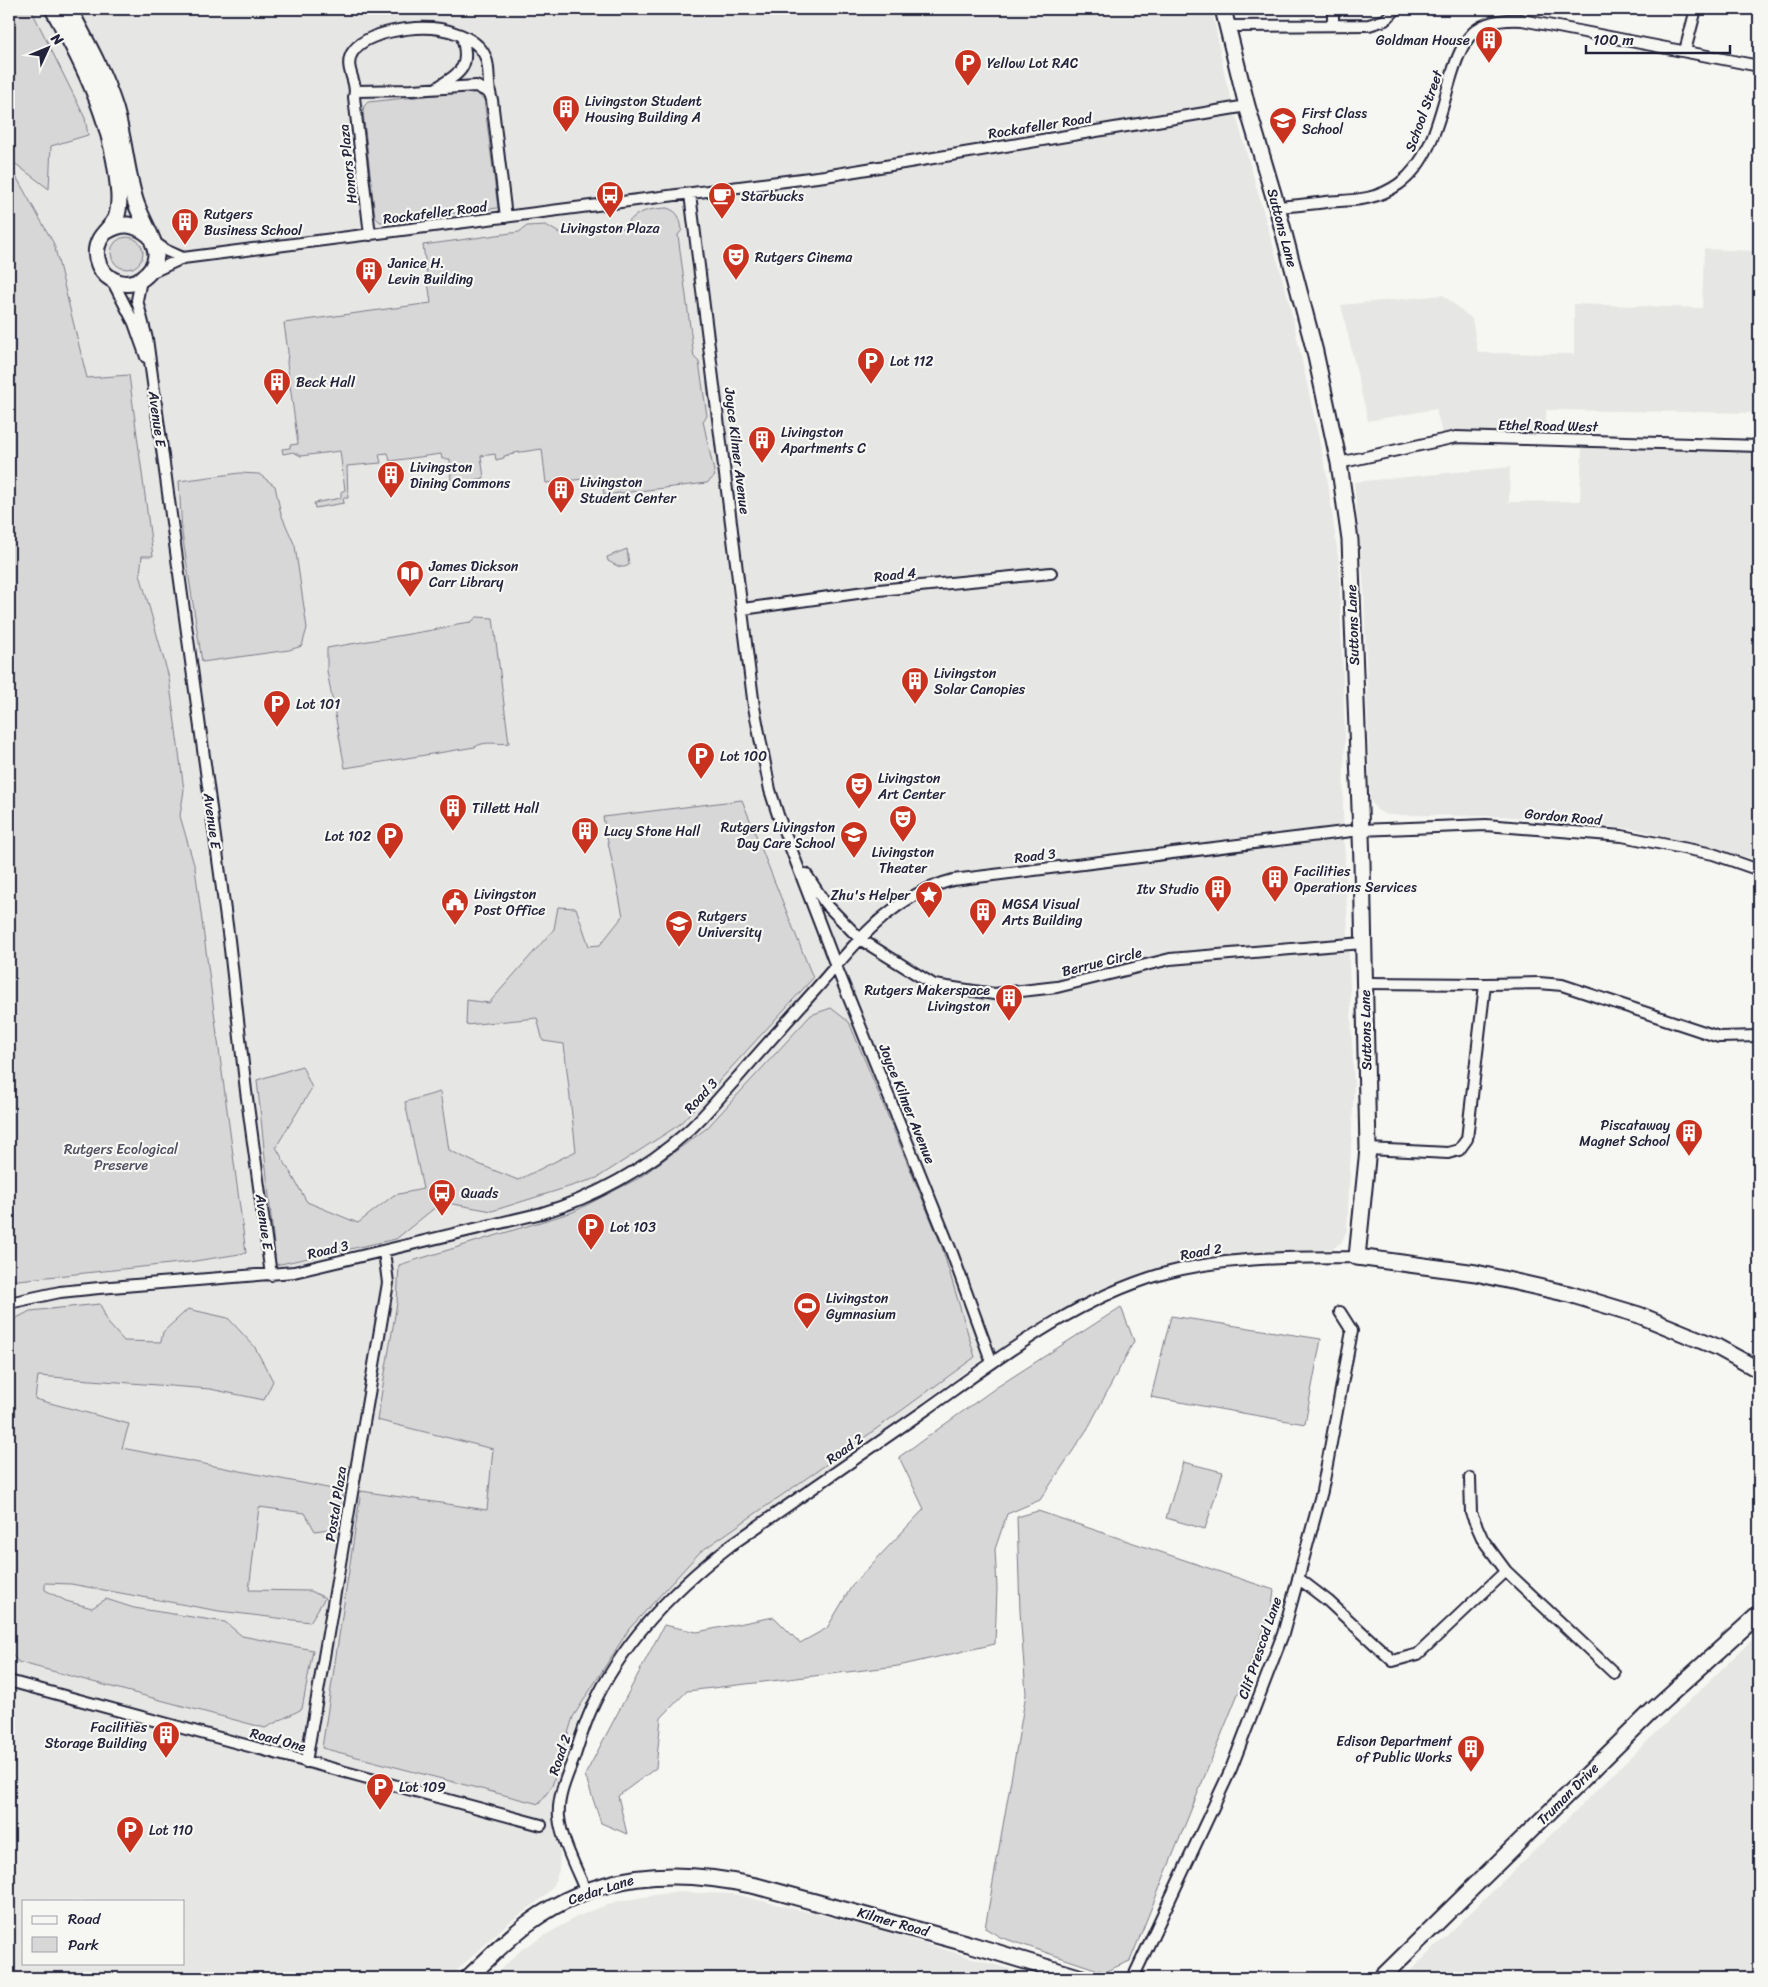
<svg xmlns="http://www.w3.org/2000/svg" width="1768" height="1987" font-family="Sriracha,sans-serif">
  <rect width="100%" height="100%" fill="#f6f6f2"/>
  <filter id="ink" filterUnits="userSpaceOnUse"><feTurbulence type="fractalNoise" baseFrequency=".02" numOctaves="2"/><feDisplacementMap in="SourceGraphic" scale="10" xChannelSelector="R" yChannelSelector="G"/><feConvolveMatrix kernelMatrix="1 2 1 2 8 2 1 2 1" color-interpolation-filters="sRGB"/></filter>
  <g filter="url(#ink)">
    <path fill="#e6e6e4" fill-rule="evenodd" d="M9 9H1212L1225 77 1289 301 1327 476 1339 563 1345 738 1343 809 1354 1088 1347 1230 1341 1243 1332 1249 1241 1254 1201 1260 1123 1282 1083 1300 989 1355 701 1560 654 1607 626 1642 583 1707 561 1772 551 1810 554 1831 560 1853 559 1871 552 1887 543 1898 507 1924 449 1978H9ZM24 1901H184V1963H24Z
      M1704 249 1759 251V413L1546 410V443L1445 446 1436 409 1368 421 1341 305 1443 295 1472 319 1478 353 1574 354V304L1702 308Z
      M1582 444 1759 447V860L1634 829 1503 816 1386 815 1377 810 1370 800 1364 588 1354 482 1510 467 1509 502 1580 501Z
      M1759 1633V1978H1403Z
      M672 1892 734 1894 874 1928 1038 1978H492L522 1949 576 1917 614 1902Z"/>
    <path fill="#d7d7d7" stroke="#7c7c89" d="M9 9H31L85 118 88 135 51 146 49 189 9 159Z
      M473 91 484 99 498 208 380 222 375 217 363 112 364 106 368 102Z
      M9 164 54 244 87 378 129 375 153 556H142L140 574 169 678 184 790 180 816 195 868 246 1253 189 1262 9 1281Z
      M667 208C679 212 680 218 682 230L678 235 694 357 699 362 707 416 703 421 715 476 707 483 604 495 602 477 546 483 542 449 514 453V454L504 456V458L496 460 495 454 481 456 484 478 451 484 450 459H442L441 454 390 461 388 453 379 454 381 463 347 466 348 498H343L344 503 315 508 314 503 341 498V492L345 490 340 451 301 456 293 452 283 454 282 449 290 448V445L298 444 287 363 288 352 284 323 431 303 423 245 519 232 527 226 546 225 564 236 624 228C635 211 648 209 667 208Z
      M111 253a16 16 0 1 1 32 0a16 16 0 1 1-32 0Z
      M240 473 259 474 275 486 281 514 295 546 307 628 302 646 289 650 202 662 182 533 179 481Z
      M627 549 629 565C621 570 616 565 608 561L607 557Z
      M477 617 493 618 509 743C498 745 485 740 475 747L345 768 327 671V648L450 627 457 624 471 622Z
      M742 800 813 978 679 1125 597 1178 492 1211 442 1202 396 1239 276 1265 257 1080 302 1066 312 1088 276 1147 307 1202 358 1223 394 1195 423 1189 405 1102 440 1092 449 1150 476 1163 518 1180 576 1151 564 1044 543 1041 537 1018 466 1025 467 1000 489 1003 554 929 558 907 576 908 589 946 600 945 623 916 603 817Z
      M831 1008 849 1022 941 1244 975 1357 850 1448 700 1552 629 1629 573 1717 552 1786 539 1804 322 1748 361 1491 487 1510 493 1449 377 1420 397 1303 399 1265 573 1212 639 1178 707 1128 811 1015Z
      M100 1304 108 1323 124 1341 161 1342 163 1332 188 1309 228 1318 254 1346 273 1381 264 1400 210 1389 38 1376 35 1399 129 1424 122 1448 343 1491 335 1528 315 1531 305 1513 259 1507 249 1590 311 1591 325 1598 310 1622 219 1611 71 1584 45 1583V1590L66 1601 92 1608 106 1599 134 1608 225 1622 242 1636 313 1650 302 1709 265 1728 18 1662 9 1650V1322L30 1311Z
      M1121 1307 1134 1341 1088 1428 1040 1500 1007 1514 995 1549 997 1588 995 1644 898 1666 687 1691 661 1718 656 1768 618 1796 627 1834 601 1823 585 1775 664 1625 697 1632 774 1617 800 1643 827 1628 853 1584 924 1509 899 1457 997 1387Z
      M1171 1316 1321 1339 1305 1424 1151 1397Z
      M1183 1462 1223 1472 1205 1529 1166 1518Z
      M1038 1511 1274 1590 1271 1612 1130 1961 1104 1972 1000 1937 985 1928 1026 1694 1020 1611 1017 1517Z"/>
    <g fill="none" stroke-linecap="round" stroke-linejoin="round">
      <defs>
        <path id="street" d="M1333 25V9
          M1226 26 1369 25 1385 20 1396 9
          M1687 52 1686 47 1696 9
          M438 87C463 71 470 67 462 36
          M356 91 412 90 476 86 490 93
          M690 194 754 707 770 790 778 815 836 966 952 1253 992 1363
          M1277 207C1294 206 1310 204 1326 202 1354 200 1375 201 1399 184 1433 159 1440 112 1452 74 1456 61 1461 46 1470 36 1482 21 1504 19 1522 20L1759 66
          M370 235 354 97C359 82 343 69 352 53 365 31 417 25 440 29 453 31 469 37 478 46 494 61 485 82 492 100L506 217
          M154 242 167 251 183 258
          M148 274 183 258 825 176 1247 106
          M112 280 134 323 146 357
          M141 280 137 300 147 339 229 940 246 1091 271 1275
          M1339 463 1456 437 1759 446
          M743 609 879 590 1051 573
          M806 874 825 903 860 939 934 985 994 994 1057 987 1170 959 1363 943
          M1366 983 1485 984 1539 983 1562 985 1719 1037 1759 1036
          M1368 1149 1448 1153 1459 1150 1467 1139 1485 984
          M9 1303 60 1292 99 1288 294 1272 542 1213C593 1198 647 1168 687 1132 705 1116 721 1095 738 1077 764 1047 790 1018 816 989 856 943 891 896 953 880L1360 830 1486 825 1622 836 1713 854 1759 870
          M1470 1478 1471 1513 1483 1540 1506 1571 1614 1673
          M1298 1578 1328 1601 1393 1661 1418 1654 1506 1571
          M9 1681 541 1825
          M306 1762 388 1283 384 1251
          M586 1892C577 1870 561 1840 559 1817 557 1796 568 1774 575 1755 580 1739 585 1723 592 1708 622 1642 675 1588 731 1545 795 1500 860 1456 924 1411 999 1358 1073 1300 1162 1274 1226 1256 1292 1258 1357 1257
          M1133 1978 1231 1769 1283 1634 1322 1491 1352 1331 1340 1312"/>
        <path id="secondary" d="M53 9C86 68 115 127 119 196 119 203 119 211 116 218 112 226 104 232 100 239 91 256 100 276 118 282 135 288 154 274 156 256 157 243 139 215 135 200 126 170 124 138 115 108 104 73 86 41 69 9
          M1223 9 1247 106 1277 207 1315 352 1339 463 1350 540 1362 862 1368 1149 1357 1257 1476 1273 1569 1294 1639 1315 1717 1347 1759 1370
          M107 231C122 222 134 223 148 234
          M468 1978C487 1960 506 1940 527 1924 598 1872 672 1867 756 1886L969 1944 1082 1978
          M1381 1978 1653 1710 1759 1614"/>
      </defs>
      <use href="#street" stroke="#22223b" stroke-width="14"/>
      <use href="#secondary" stroke="#22223b" stroke-width="19"/>
      <use href="#street" stroke="#f6f6f2" stroke-width="10"/>
      <use href="#secondary" stroke="#f6f6f2" stroke-width="15"/>
    </g>
  </g>
  <defs>
    <symbol id="building-pin" viewBox="-11 -11 22 30"><path d="M0 17L-7.5 6A9.5 9.5 0 1 1 7.5 6Z" fill="#c8321e" stroke="#f6f6f2"/><path d="M-4-6H4V6H1V3H-1V6H-4ZM-2.5-4.3h1.7v1.8h-1.7ZM.8-4.3h1.7v1.8H.8ZM-2.5-1h1.7V.8h-1.7ZM.8-1h1.7V.8H.8Z" fill="#fff"/></symbol>
    <symbol id="parking-pin" viewBox="-11 -11 22 30"><path d="M0 17L-7.5 6A9.5 9.5 0 1 1 7.5 6Z" fill="#c8321e" stroke="#f6f6f2"/><path d="M-3.5-5.5H1a3.5 3.5 0 0 1 0 7H-1V5.5H-3.5ZM-1-3.4V-.6H.8a1.4 1.4 0 0 0 0-2.8Z" fill="#fff"/></symbol>
    <symbol id="school-pin" viewBox="-11 -11 22 30"><path d="M0 17L-7.5 6A9.5 9.5 0 1 1 7.5 6Z" fill="#c8321e" stroke="#f6f6f2"/><path d="M0-5L7-2L0 1L-7-2ZM-4 1L0 2.5L4 1V4Q0 6-4 4Z" fill="#fff"/></symbol>
    <symbol id="bus-pin" viewBox="-11 -11 22 30"><path d="M0 17L-7.5 6A9.5 9.5 0 1 1 7.5 6Z" fill="#c8321e" stroke="#f6f6f2"/><path d="M-5-6H5V4H4V6H2V4H-2V6H-4V4H-5ZM-3.5-4V0h7V-4ZM-3.5 1.2v1.5H-2V1.2ZM2 1.2v1.5H3.5V1.2Z" fill="#fff"/></symbol>
    <symbol id="cafe-pin" viewBox="-11 -11 22 30"><path d="M0 17L-7.5 6A9.5 9.5 0 1 1 7.5 6Z" fill="#c8321e" stroke="#f6f6f2"/><path d="M-5.5-4.5H6V0H3Q3 3.5 0 3.5H-2.5Q-5.5 3.5-5.5 0ZM3-3.2v2h1.7v-2ZM-6 4.5H4V6H-6Z" fill="#fff"/></symbol>
    <symbol id="theatre-pin" viewBox="-11 -11 22 30"><path d="M0 17L-7.5 6A9.5 9.5 0 1 1 7.5 6Z" fill="#c8321e" stroke="#f6f6f2"/><path d="M-5-5.5Q0-4 5-5.5V0Q5 5 0 6Q-5 5-5 0ZM-3.3-2.5H-1v1.5H-3.3ZM1-2.5H3.3v1.5H1ZM-2.8 1Q0 5.5 2.8 1Z" fill="#fff"/></symbol>
    <symbol id="library-pin" viewBox="-11 -11 22 30"><path d="M0 17L-7.5 6A9.5 9.5 0 1 1 7.5 6Z" fill="#c8321e" stroke="#f6f6f2"/><path d="M-6-4Q-3-5.5-.7-3.5V5Q-3 3-6 4ZM6-4Q3-5.5 .7-3.5V5Q3 3 6 4Z" fill="#fff"/></symbol>
    <symbol id="sight-pin" viewBox="-11 -11 22 30"><path d="M0 17L-7.5 6A9.5 9.5 0 1 1 7.5 6Z" fill="#c8321e" stroke="#f6f6f2"/><path d="M0-6L1.8-2.2L6-1.7L2.9 1.2L3.7 5.4L0 3.3L-3.7 5.4L-2.9 1.2L-6-1.7L-1.8-2.2Z" fill="#fff"/></symbol>
    <symbol id="civic-pin" viewBox="-11 -11 22 30"><path d="M0 17L-7.5 6A9.5 9.5 0 1 1 7.5 6Z" fill="#c8321e" stroke="#f6f6f2"/><path d="M-.6-6.5H3V-4.5H.6V-3L4-1V1h2V6H-6V1h2V-1L-.6-3ZM-1.2 2.5V6h2.4V2.5Z" fill="#fff"/></symbol>
    <symbol id="university-pin" viewBox="-11 -11 22 30"><path d="M0 17L-7.5 6A9.5 9.5 0 1 1 7.5 6Z" fill="#c8321e" stroke="#f6f6f2"/><path d="M0-5L7-2L0 1L-7-2ZM-4 1L0 2.5L4 1V4Q0 6-4 4Z" fill="#fff"/></symbol>
    <symbol id="stadium-pin" viewBox="-11 -11 22 30"><path d="M0 17L-7.5 6A9.5 9.5 0 1 1 7.5 6Z" fill="#c8321e" stroke="#f6f6f2"/><path d="M0-5a6.5 5 0 1 0 0 10a6.5 5 0 1 0 0-10ZM-3.5-1.8h7v3.6h-7Z" fill="#fff"/></symbol>
  </defs>
  <g fill-rule="evenodd">
    <use href="#building-pin" x="1473" y="24" width="32" height="43"/>
    <use href="#parking-pin" x="952" y="47" width="32" height="43"/>
    <use href="#building-pin" x="550" y="93" width="32" height="43"/>
    <use href="#school-pin" x="1267" y="105" width="32" height="43"/>
    <use href="#bus-pin" x="594" y="179" width="32" height="43"/>
    <use href="#cafe-pin" x="706" y="180" width="32" height="43"/>
    <use href="#building-pin" x="169" y="206" width="32" height="43"/>
    <use href="#theatre-pin" x="720" y="241" width="32" height="43"/>
    <use href="#building-pin" x="353" y="255" width="32" height="43"/>
    <use href="#parking-pin" x="855" y="345" width="32" height="43"/>
    <use href="#building-pin" x="261" y="366" width="32" height="43"/>
    <use href="#building-pin" x="746" y="424" width="32" height="43"/>
    <use href="#building-pin" x="375" y="459" width="32" height="43"/>
    <use href="#building-pin" x="545" y="474" width="32" height="43"/>
    <use href="#library-pin" x="394" y="558" width="32" height="43"/>
    <use href="#building-pin" x="899" y="665" width="32" height="43"/>
    <use href="#parking-pin" x="261" y="688" width="32" height="43"/>
    <use href="#parking-pin" x="685" y="740" width="32" height="43"/>
    <use href="#theatre-pin" x="843" y="770" width="32" height="43"/>
    <use href="#building-pin" x="437" y="792" width="32" height="43"/>
    <use href="#theatre-pin" x="887" y="803" width="32" height="43"/>
    <use href="#building-pin" x="569" y="815" width="32" height="43"/>
    <use href="#school-pin" x="838" y="819" width="32" height="43"/>
    <use href="#parking-pin" x="374" y="820" width="32" height="43"/>
    <use href="#building-pin" x="1259" y="863" width="32" height="43"/>
    <use href="#building-pin" x="1202" y="873" width="32" height="43"/>
    <use href="#sight-pin" x="913" y="879" width="32" height="43"/>
    <use href="#civic-pin" x="439" y="886" width="32" height="43"/>
    <use href="#building-pin" x="967" y="896" width="32" height="43"/>
    <use href="#university-pin" x="663" y="908" width="32" height="43"/>
    <use href="#building-pin" x="993" y="982" width="32" height="43"/>
    <use href="#building-pin" x="1673" y="1117" width="32" height="43"/>
    <use href="#bus-pin" x="426" y="1177" width="32" height="43"/>
    <use href="#parking-pin" x="575" y="1211" width="32" height="43"/>
    <use href="#stadium-pin" x="791" y="1290" width="32" height="43"/>
    <use href="#building-pin" x="150" y="1719" width="32" height="43"/>
    <use href="#building-pin" x="1455" y="1733" width="32" height="43"/>
    <use href="#parking-pin" x="364" y="1771" width="32" height="43"/>
    <use href="#parking-pin" x="114" y="1814" width="32" height="43"/>
  </g>
  <g text-anchor="middle" dominant-baseline="central" stroke-width="4.5" stroke-linejoin="round" paint-order="stroke">
    <g font-size="14" fill="#22223b" stroke="#f6f6f2" text-anchor="start">
      <text x="1470" y="40" text-anchor="end">Goldman House</text>
      <text x="987" y="63">Yellow Lot RAC</text>
      <text x="585" y="101">Livingston Student<tspan x="585" dy="16">Housing Building A</tspan></text>
      <text x="1302" y="113">First Class<tspan x="1302" dy="16">School</tspan></text>
      <text x="741" y="196">Starbucks</text>
      <text x="204" y="214">Rutgers<tspan x="204" dy="16">Business School</tspan></text>
      <text x="610" y="228" text-anchor="middle">Livingston Plaza</text>
      <text x="755" y="257">Rutgers Cinema</text>
      <text x="388" y="263">Janice H.<tspan x="388" dy="16">Levin Building</tspan></text>
      <text x="890" y="361">Lot 112</text>
      <text x="296" y="382">Beck Hall</text>
      <text x="781" y="432">Livingston<tspan x="781" dy="16">Apartments C</tspan></text>
      <text x="410" y="467">Livingston<tspan x="410" dy="16">Dining Commons</tspan></text>
      <text x="580" y="482">Livingston<tspan x="580" dy="16">Student Center</tspan></text>
      <text x="429" y="566">James Dickson<tspan x="429" dy="16">Carr Library</tspan></text>
      <text x="934" y="673">Livingston<tspan x="934" dy="16">Solar Canopies</tspan></text>
      <text x="296" y="704">Lot 101</text>
      <text x="720" y="756">Lot 100</text>
      <text x="878" y="778">Livingston<tspan x="878" dy="16">Art Center</tspan></text>
      <text x="472" y="808">Tillett Hall</text>
      <text x="835" y="827" text-anchor="end">Rutgers Livingston<tspan x="835" dy="16">Day Care School</tspan></text>
      <text x="604" y="831">Lucy Stone Hall</text>
      <text x="371" y="836" text-anchor="end">Lot 102</text>
      <text x="903" y="852" text-anchor="middle">Livingston<tspan x="903" dy="16">Theater</tspan></text>
      <text x="1294" y="871">Facilities<tspan x="1294" dy="16">Operations Services</tspan></text>
      <text x="1199" y="889" text-anchor="end">Itv Studio</text>
      <text x="474" y="894">Livingston<tspan x="474" dy="16">Post Office</tspan></text>
      <text x="910" y="895" text-anchor="end">Zhu's Helper</text>
      <text x="1002" y="904">MGSA Visual<tspan x="1002" dy="16">Arts Building</tspan></text>
      <text x="698" y="916">Rutgers<tspan x="698" dy="16">University</tspan></text>
      <text x="990" y="990" text-anchor="end">Rutgers Makerspace<tspan x="990" dy="16">Livingston</tspan></text>
      <text x="1670" y="1125" text-anchor="end">Piscataway<tspan x="1670" dy="16">Magnet School</tspan></text>
      <text x="461" y="1193">Quads</text>
      <text x="610" y="1227">Lot 103</text>
      <text x="826" y="1298">Livingston<tspan x="826" dy="16">Gymnasium</tspan></text>
      <text x="147" y="1727" text-anchor="end">Facilities<tspan x="147" dy="16">Storage Building</tspan></text>
      <text x="1452" y="1741" text-anchor="end">Edison Department<tspan x="1452" dy="16">of Public Works</tspan></text>
      <text x="399" y="1787">Lot 109</text>
      <text x="149" y="1830">Lot 110</text>
    </g>
    <g font-size="14" fill="#22223b" stroke="#f6f6f2">
      <text transform="translate(1424 111) rotate(-70)">School Street</text>
      <text transform="translate(1040 126) rotate(-9)">Rockafeller Road</text>
      <text transform="translate(348 164) rotate(-96)">Honors Plaza</text>
      <text transform="translate(435 213) rotate(-7)">Rockafeller Road</text>
      <text transform="translate(1282 228) rotate(75)">Suttons Lane</text>
      <text transform="translate(157 419) rotate(82)">Avenue E</text>
      <text transform="translate(1548 426) rotate(1)">Ethel Road West</text>
      <text transform="translate(737 451) rotate(83)">Joyce Kilmer Avenue</text>
      <text transform="translate(895 575) rotate(-6)">Road 4</text>
      <text transform="translate(1353 625) rotate(-92)">Suttons Lane</text>
      <text transform="translate(1563 817) rotate(5)">Gordon Road</text>
      <text transform="translate(212 821) rotate(82)">Avenue E</text>
      <text transform="translate(1035 856) rotate(-7)">Road 3</text>
      <text transform="translate(1102 962) rotate(-14)">Berrue Circle</text>
      <text transform="translate(1366 1030) rotate(-91)">Suttons Lane</text>
      <text transform="translate(701 1096) rotate(-47)">Road 3</text>
      <text transform="translate(907 1104) rotate(68)">Joyce Kilmer Avenue</text>
      <text transform="translate(264 1222) rotate(82)">Avenue E</text>
      <text transform="translate(328 1250) rotate(-13)">Road 3</text>
      <text transform="translate(1201 1252) rotate(-10)">Road 2</text>
      <text transform="translate(845 1449) rotate(-35)">Road 2</text>
      <text transform="translate(336 1504) rotate(-81)">Postal Plaza</text>
      <text transform="translate(1260 1648) rotate(-71)">Clif Prescod Lane</text>
      <text transform="translate(278 1740) rotate(15)">Road One</text>
      <text transform="translate(560 1755) rotate(-71)">Road 2</text>
      <text transform="translate(1568 1794) rotate(-45)">Truman Drive</text>
      <text transform="translate(601 1890) rotate(-18)">Cedar Lane</text>
      <text transform="translate(893 1922) rotate(16)">Kilmer Road</text>
    </g>
    <g font-size="14" fill="#4f4f62" stroke="#f6f6f2">
      <text x="121" y="1149">Rutgers Ecological<tspan x="121" dy="16">Preserve</tspan></text>
    </g>
  </g>
  <rect width="1768" height="1987" fill="none" stroke="#f6f6f2" stroke-width="30"/>
  <rect x="15" y="15" width="1738" height="1957" fill="none" stroke="#22223b" stroke-width="2" filter="url(#ink)"/>
  <rect x="22" y="1900" width="162" height="65" fill="#f6f6f2" stroke="#a1a1a9"/>
  <rect x="32" y="1916" width="25" height="8" fill="#f6f6f2" stroke="#a1a1a9"/>
  <text x="68" y="1924" font-size="15" fill="#22223b">Road</text>
  <rect x="32" y="1937" width="25" height="15" fill="#d7d7d7" stroke="#a1a1a9"/>
  <text x="68" y="1950" font-size="15" fill="#22223b">Park</text>
  <g transform="translate(48 48) rotate(46)" stroke="#f6f6f2" stroke-width="4" paint-order="stroke">
  <path d="M0-4L9 19L0 12L-9 19Z" fill="#22223b"/>
  <text y="-8" font-size="14" font-weight="bold" text-anchor="middle" fill="#22223b">N</text>
  </g>
  <path d="M1586 45v8h144v-8" fill="none" stroke="#22223b" stroke-width="2.5"/>
  <text x="1593" y="45" font-size="15" fill="#22223b" stroke="#f6f6f2" stroke-width="4" paint-order="stroke">100 m</text>
</svg>
